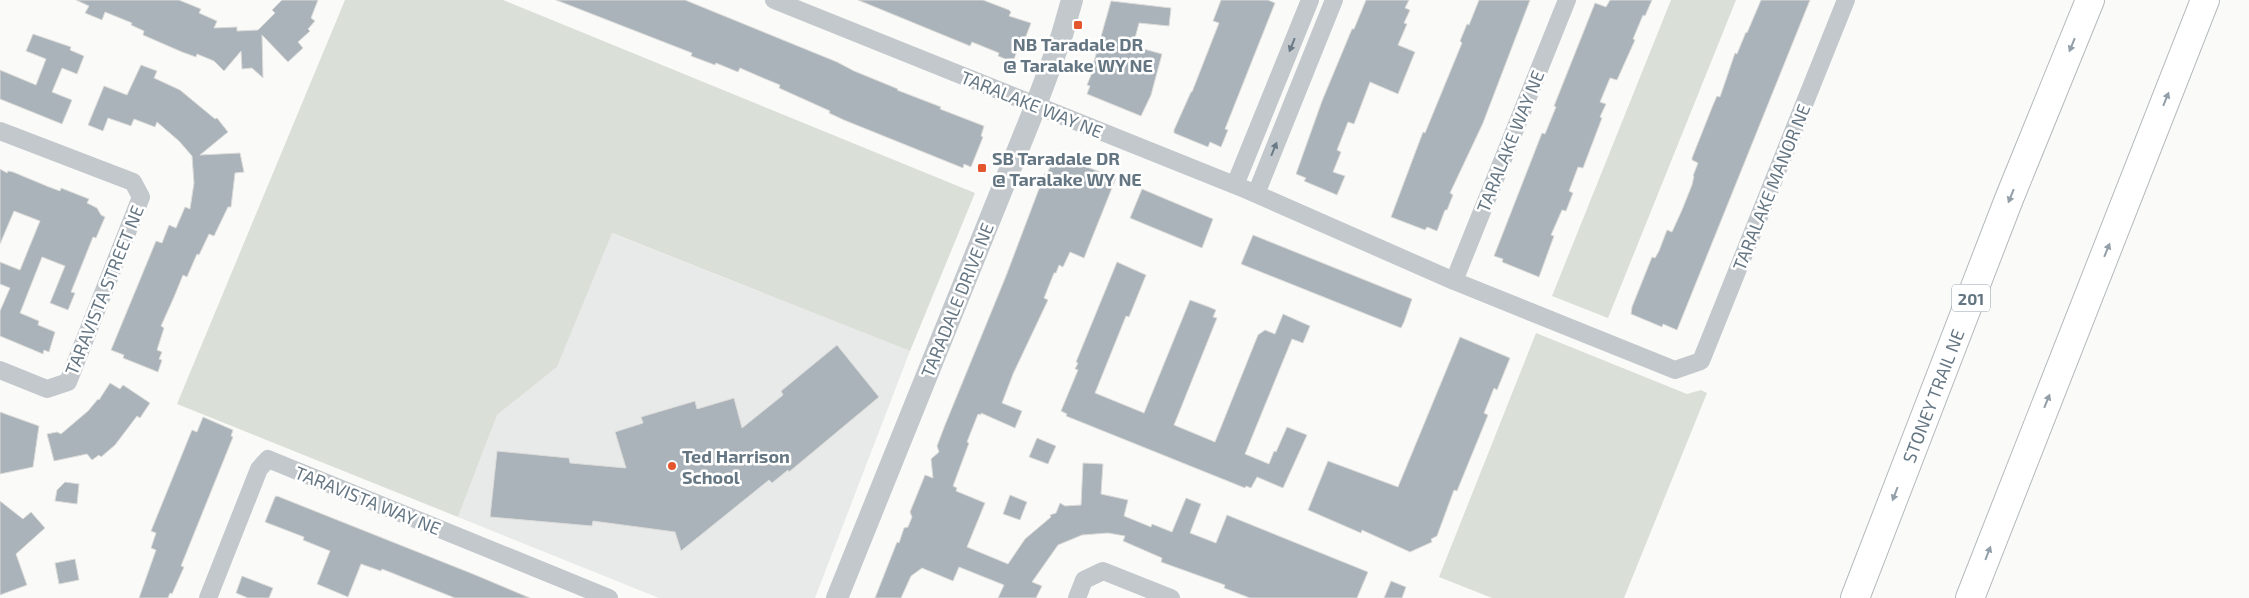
<svg xmlns="http://www.w3.org/2000/svg" width="2249" height="598" font-family="'Exo 2',sans-serif">
  <rect width="100%" height="100%" fill="#fafaf8"/>
  <path fill="#e8e9e9" d="M611 233 910 351 815 598H659L458 517 497 415 557 367Z"/>
  <path fill="#dadfd7" d="M345 0H503L975 193 910 351 612 233 557 367 497 415 458 517 177 404Z
    M1671 0H1736L1608 318 1552 296Z
    M1536 333 1687 394 1701 390 1707 393 1624 598H1492L1439 577Z"/>
  <path fill="#aab3b9" stroke="#dcdcda" d="M76 0H179L201 9 199 13 217 21 214 28 237 27V31L258 30 275 13 272 10 282 0H318L311 18 315 21 308 29 310 31 298 42 303 48 288 62 262 35 263 78 252 68 242 69 241 51 224 71 214 61 197 54 196 57 182 52 143 35 144 31 131 25 132 23 105 12 102 20 85 13 89 6Z
    M556 0H685L837 62 854 71 898 89 897 90 941 107 940 109 984 126 981 136 983 137 971 167 964 164 963 168 844 120 829 113 830 111 779 88 780 85 763 78 740 68 738 72 716 63 715 65 691 56 692 53Z
    M858 0H983L1009 10 1011 12 1009 16 1031 23 1020 52 1017 51 1013 62 998 56 999 53 972 42 970 46Z
    M1221 0H1268L1275 3 1225 129 1228 130 1221 147 1210 142 1208 147 1174 133V130L1191 92H1192L1219 23 1213 21Z
    M1366 0H1409L1405 8 1410 10 1404 23 1407 24 1398 45 1415 52 1398 94 1370 82 1354 124 1348 122 1337 150 1341 152 1333 172 1345 176 1337 195 1304 181 1306 178 1296 174 1322 101 1352 29H1354Z
    M1479 0H1530L1483 123 1450 193 1453 195 1447 210H1445L1437 231 1427 227 1425 230 1391 217 1423 132 1425 133 1462 43 1460 41 1467 24 1469 25Z
    M1610 0H1652L1645 16 1643 15 1633 39 1635 40 1617 80 1610 78 1600 102 1606 104 1600 117 1602 118 1583 168 1578 167 1569 191 1573 193 1566 211 1562 210 1551 235 1554 236 1539 277 1502 262 1503 259 1494 256 1542 133 1545 134 1556 107 1554 106 1595 3 1606 7Z
    M1761 0H1810L1677 330 1663 324 1662 327 1631 314 1632 307 1652 257 1655 258 1659 251 1667 230 1672 232 1682 210 1692 185 1694 176H1693L1698 163 1692 160V158L1713 105 1717 96 1720 97 1735 53 1737 54 1746 32 1747 33Z
    M1111 1 1171 8 1169 26 1139 23 1133 46 1162 54 1151 95 1141 116 1087 94 1090 86 1087 85 1095 65H1093Z
    M33 34 71 47 70 50 84 56 77 74 62 68 52 92 72 100 62 124 0 99V70L36 85 46 59 26 51Z
    M141 65 157 71 154 78 180 90 215 119 217 118 228 132 200 155 240 153 244 172 235 173 231 207H228L214 236 209 234 199 255 197 254 187 277 183 275 174 297 161 326 164 328 157 350 162 352 159 359 162 360 158 372 123 358 124 355 111 350 156 241 162 243 169 225 176 228 185 207 190 209 194 183 192 156 179 141 157 122 155 127 134 119 131 126 108 118 103 131 88 125 104 86 127 95Z
    M1055 155 1116 178 1084 258 1070 252 1063 267 1059 265 1056 273H1054L1044 298 1048 300 1013 374 1002 403 1022 411 1015 428 981 413V415L978 414 967 442 969 443 953 486 957 488 956 491 985 503 967 547 1008 564 1025 539 1051 517 1050 515 1056 513 1060 503 1065 506 1081 505 1083 463 1103 464 1101 494 1128 500 1124 516 1151 527 1152 524 1172 532 1186 498 1201 504 1190 533 1216 543 1227 515 1368 572 1357 598H1250L1224 588 1225 585 1161 562 1162 558 1123 541 1125 536 1108 533 1082 535 1058 545 1032 582 1042 586 1036 598H998L1004 585 959 567 953 581 922 568 911 576 901 598H875L897 542 899 543 904 528 908 527 912 517 910 512 925 475 933 478 931 459 939 452 937 446 945 425 1006 276 1045 173 1047 174Z
    M0 169 7 173 8 171 13 172 49 187 60 191 61 188 89 199 87 203 97 208 101 215 105 217 96 238 93 237 71 292 75 293 68 310 50 303 65 266 42 257 20 313 39 321 38 325 55 332 49 352 44 350 43 354 0 336V311L10 288 0 284V262L20 270 40 221 14 211 0 244Z
    M1142 189 1213 219 1202 248 1130 218Z
    M1253 235 1412 299 1404 322 1401 328 1241 264Z
    M1117 262 1146 275 1129 317 1126 316 1095 393 1144 413 1190 300 1209 307 1216 310 1213 317 1217 318 1174 425 1215 442 1258 335 1265 330 1275 334 1283 314 1310 326 1303 343 1292 339 1245 454 1269 464 1274 451 1276 452 1287 427 1307 435 1283 488 1257 477 1251 488 1246 486 1245 488 1066 416 1067 414 1061 411 1078 370 1075 369 1078 363 1076 362Z
    M1460 337 1510 358 1497 390 1494 388 1484 413 1488 415 1457 491 1454 490 1437 536 1431 539 1432 542 1410 552 1362 530 1361 533 1308 510 1328 461 1398 487Z
    M837 345 879 397 789 472 788 470 772 483 769 480 681 551 675 532 593 521 592 526 490 517 497 451 569 458 570 463 626 468 615 432 643 423 641 417 695 401 697 409 734 398 742 428 783 395 781 391Z
    M110 383 120 389 123 385 150 403 140 418 137 416 115 445 101 457 99 455 92 460 87 454 54 461 47 434 57 432 61 434 88 411 98 399 99 400Z
    M0 412 39 426 33 467 0 474Z
    M203 417 233 430 231 436 233 437 181 566 184 567 172 594 170 593 168 598H139L156 550 151 548 156 533 151 531 192 430 197 432Z
    M1037 438 1056 446 1048 464 1029 457Z
    M65 482 79 484 77 504 55 501 57 490Z
    M1010 495 1027 502 1020 520 1003 514Z
    M277 496 473 574 530 598H455L382 569 381 571 361 564 348 597 317 584 330 551 303 540 304 537 265 522 275 497Z
    M0 501 23 519 31 512 45 528 16 554 27 585 0 595Z
    M75 559 79 580 59 584 55 563Z
    M242 576 273 588 269 598H248L236 593Z
    M1391 581 1406 587 1402 598H1384Z"/>
  <g fill="none" stroke-linecap="round" stroke-linejoin="round">
    <defs>
      <path id="motorway" d="M1855 598 2009 199 2090 0
        M1970 598 2205 0"/>
    </defs>
    <use href="#motorway" stroke="#b4b9bd" stroke-width="30"/>
    <path stroke="#c3c8cc" stroke-width="18" d="M774 0 1247 190 1454 281 1675 370 1701 361 1846 0
      M0 131 133 182 141 197 68 382 47 389 0 370
      M1235 185 1310 0
      M1256 194 1334 0
      M1454 281 1567 0
      M208 598 259 469 268 459 609 598
      M1077 598 1084 580 1103 571 1171 598"/>
    <path stroke="#c3c8cc" stroke-width="22" d="M837 598 1036 105 1062 35 1072 0"/>
    <use href="#motorway" stroke="#fff" stroke-width="28"/>
  </g>
  <defs><path id="oneway-solid" d="M-6-.8H1V-3.2L6.5 0L1 3.2V.8H-6Z" transform="scale(1.25)"/></defs>
  <g fill="#6a7a87">
    <use href="#oneway-solid" transform="translate(1292 45) rotate(112)"/>
    <use href="#oneway-solid" transform="translate(1274 149) rotate(-68)"/>
  </g>
  <g fill="#939fa8">
    <use href="#oneway-solid" transform="translate(2072 45) rotate(112)"/>
    <use href="#oneway-solid" transform="translate(2166 99) rotate(-68)"/>
    <use href="#oneway-solid" transform="translate(2011 196) rotate(112)"/>
    <use href="#oneway-solid" transform="translate(2107 250) rotate(-68)"/>
    <use href="#oneway-solid" transform="translate(2047 401) rotate(-68)"/>
    <use href="#oneway-solid" transform="translate(1895 494) rotate(111)"/>
    <use href="#oneway-solid" transform="translate(1988 553) rotate(-69)"/>
  </g>
  <g fill="#e4572e" stroke="#fff" stroke-width="2">
    <rect x="1073" y="20" width="10" height="10" rx="2.5"/>
    <rect x="977" y="163" width="10" height="10" rx="2.5"/>
    <circle cx="672" cy="466" r="5"/>
  </g>
  <g text-anchor="middle" dominant-baseline="central" stroke-width="5" stroke-linejoin="round" paint-order="stroke">
    <rect fill="#fff" stroke="#939fa8" stroke-width="1" x="1952" y="284.5" width="38" height="27" rx="4"/>
    <g font-size="16" font-weight="bold" fill="#657683">
      <text x="1971" y="298">201</text>
    </g>
    <g font-size="18" font-weight="bold" fill="#657683" stroke="#fff" text-anchor="start">
      <text x="1078" y="44" text-anchor="middle">NB Taradale DR<tspan x="1078" dy="21">@ Taralake WY NE</tspan></text>
      <text x="992" y="158">SB Taradale DR<tspan x="992" dy="21">@ Taralake WY NE</tspan></text>
      <text x="682" y="456">Ted Harrison<tspan x="682" dy="21">School</tspan></text>
    </g>
    <g font-size="18" fill="#657683" stroke="#fff">
      <text transform="translate(1032 104) rotate(22)">TARALAKE WAY NE</text>
      <text transform="translate(1510 141) rotate(-68)">TARALAKE WAY NE</text>
      <text transform="translate(1771 187) rotate(-68)">TARALAKE MANOR NE</text>
      <text transform="translate(104 290) rotate(-68)">TARAVISTA STREET NE</text>
      <text transform="translate(957 300) rotate(-68)">TARADALE DRIVE NE</text>
      <text transform="translate(1933 396) rotate(-69)">STONEY TRAIL NE</text>
      <text transform="translate(368 500) rotate(22)">TARAVISTA WAY NE</text>
    </g>
  </g>
</svg>
